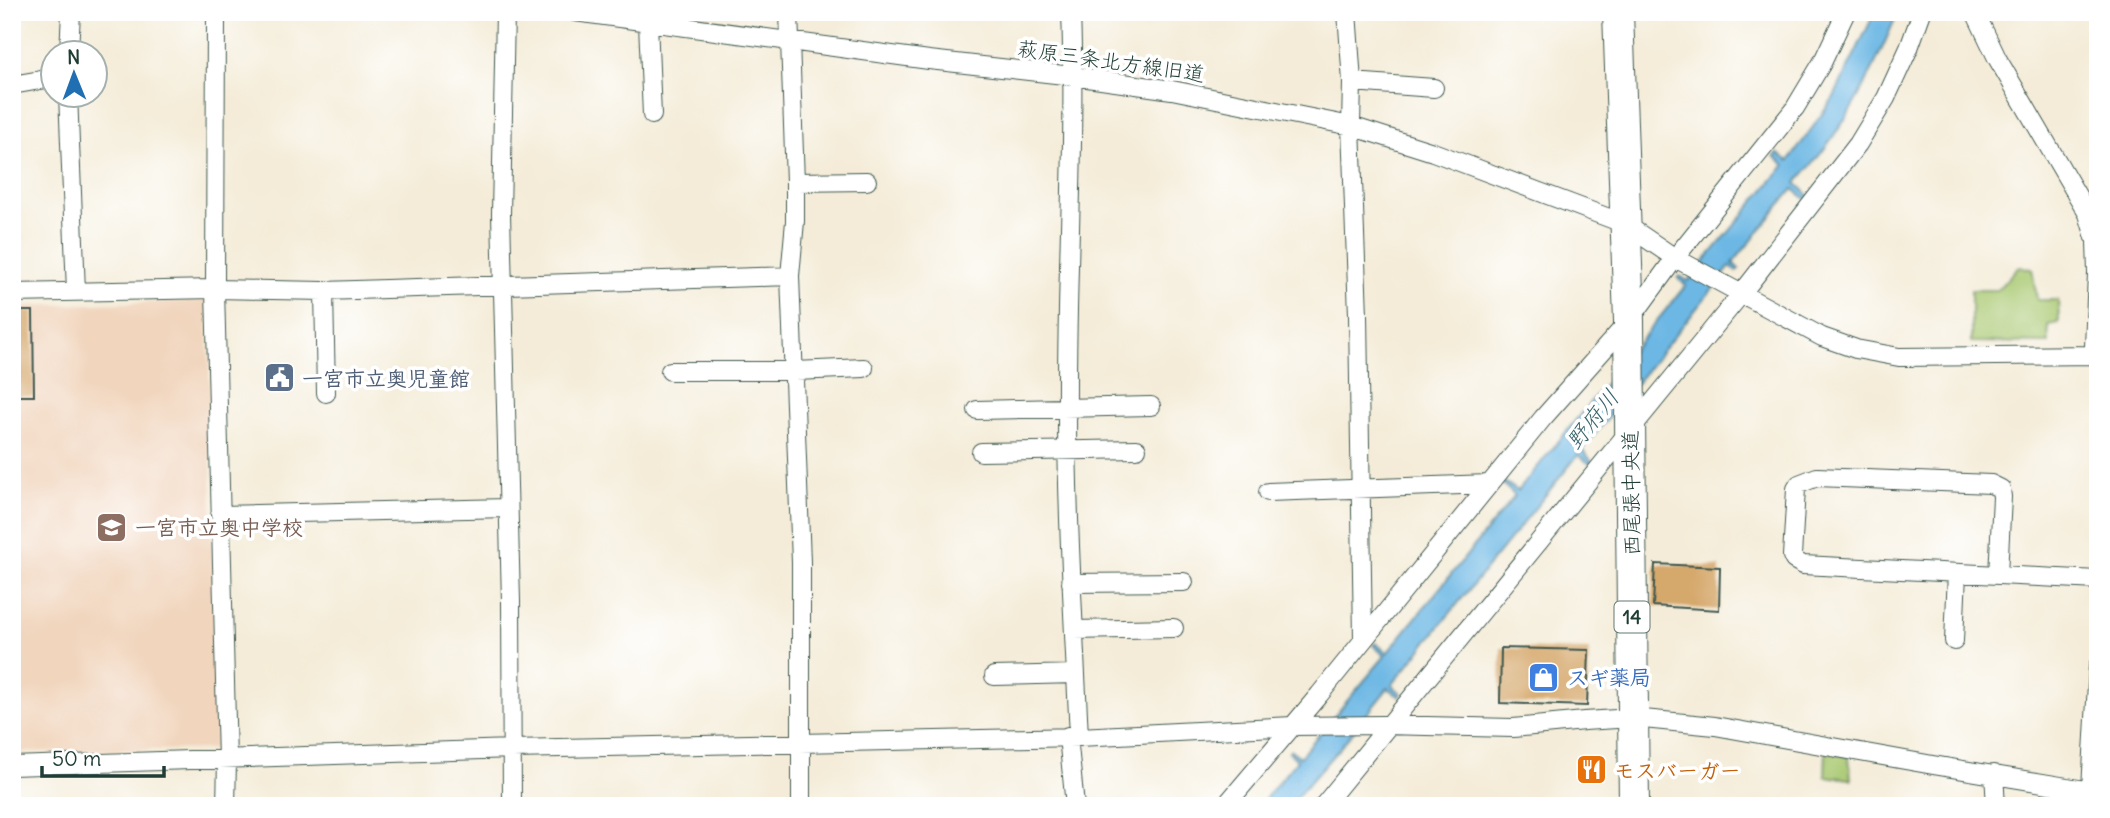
<svg xmlns="http://www.w3.org/2000/svg" width="2110" height="818" font-family="Delius,'Klee One',sans-serif">
  <rect width="100%" height="100%" fill="#fff"/>
  <filter id="ink" filterUnits="userSpaceOnUse"><feTurbulence type="fractalNoise" baseFrequency=".0143" numOctaves="2"/><feDisplacementMap in="SourceGraphic" scale="14" xChannelSelector="R" yChannelSelector="G"/><feConvolveMatrix kernelMatrix="1 2 1 2 8 2 1 2 1" color-interpolation-filters="sRGB"/></filter>
  <filter id="wash" filterUnits="userSpaceOnUse"><feTurbulence type="fractalNoise" baseFrequency=".00686" numOctaves="4" result="noise"/><feDisplacementMap in="SourceGraphic" scale="28" xChannelSelector="R" yChannelSelector="G"/><feGaussianBlur stdDeviation="1.57" result="paint"/><feColorMatrix in="noise" values="0 0 0 0 0 0 0 0 0 0 0 0 0 0 0 0 0 1.4 0 .05"/><feComposite in="paint" operator="in"/></filter>
  <g filter="url(#wash)">
    <rect width="100%" height="100%" fill="#f4ecd8"/>
    <path fill="#f1d5bd" d="M208 301 216 749 12 752V306Z"/>
    <path fill="#a8c870" stroke="#648252" stroke-width="2" d="M2018 267 2032 268 2037 300H2058L2059 323 2048 325 2049 343 1971 342V290H1997Z
      M1826 751 1849 757 1851 779 1825 776Z"/>
    <path fill="#6cb7e4" stroke="#467a8c" stroke-width="2" d="M1875 12H1898C1879 57 1859 102 1830 141 1820 156 1808 169 1796 183L1809 195 1806 199 1793 189 1733 263 1739 269 1736 271 1730 267 1582 450 1592 461 1590 464 1578 455 1392 685 1402 694 1400 697 1388 688 1343 744 1289 806H1259L1297 760 1289 752 1291 750 1300 757 1385 656 1373 645 1376 643 1387 653 1515 496 1502 483 1503 481 1518 491 1686 285 1678 278 1680 276 1688 281 1785 165 1774 156 1777 153 1789 161 1834 97Z"/>
    <g id="blocks">
      <path fill="#d5a86c" d="M12 311H33L34 396H12Z
        M1655 564 1720 567 1719 610 1653 606Z
        M1501 648 1589 650 1587 706 1500 703Z"/>
    </g>
  </g>
  <g filter="url(#ink)">
    <use href="#blocks" fill-opacity="0" stroke="#3f574d" stroke-width="2"/>
    <g fill="none" stroke-linecap="round" stroke-linejoin="round">
      <defs>
        <path id="minor" d="M216 12 215 289 227 760 226 806
          M505 12 501 214 511 601 512 806
          M575 12 929 60 1073 76 1172 90 1351 126 1433 152 1625 224 1675 258 1822 337 1856 349 1899 357 2098 355
          M789 12 795 182V221L790 276 801 562V806
          M1071 12C1076 145 1066 277 1067 409 1067 519 1074 628 1079 737
          M1347 12 1352 82 1351 126 1358 315 1363 640
          M1975 12 1997 58 2088 214 2096 241 2097 273 2094 347 2098 358
          M648 23 652 115
          M69 52 71 12
          M1352 82 1434 88
          M12 85 52 78
          M68 94 76 291
          M795 182 867 181
          M324 291 326 393
          M12 293 215 289 324 291 790 276
          M670 371H795L864 368
          M977 410 1151 406
          M981 452 1137 449
          M1268 492 1489 484
          M220 515 508 508
          M1998 575 2002 497 2001 489 1991 484 1817 477 1799 484 1796 489 1792 556 1794 560 1803 565C1901 570 2000 575 2098 580
          M1071 583 1184 582
          M1074 630 1174 628
          M1954 641 1957 573
          M994 676 1076 674
          M1068 736 1075 806
          M12 766 512 749 1079 737 1293 726 1383 725 1513 728 1584 721 1633 718 1715 726 1933 765 2091 791
          M1994 774 1996 806
          M1225 806 1319 695 1543 418 1629 321 1675 258 1795 108 1822 63 1846 12
          M1323 806 1742 293 1858 144 1886 98 1909 48 1922 12
          M2090 806 2098 666"/>
        <path id="primary" d="M1618 12 1629 321 1634 806"/>
      </defs>
      <use href="#minor" stroke="#3f574d" stroke-width="20"/>
      <use href="#primary" stroke="#3f574d" stroke-width="32"/>
      <use href="#minor" stroke="#fff" stroke-width="18"/>
      <use href="#primary" stroke="#fff" stroke-width="30"/>
    </g>
  </g>
  <defs>
    <symbol id="civic-square" viewBox="-11 -11 22 22"><rect x="-9" y="-9" width="18" height="18" rx="4" fill="#5c6f8a" stroke="#fff"/><path d="M-.6-6.5H3V-4.5H.6V-3L4-1V1h2V6H-6V1h2V-1L-.6-3ZM-1.2 2.5V6h2.4V2.5Z" fill="#fff"/></symbol>
    <symbol id="school-square" viewBox="-11 -11 22 22"><rect x="-9" y="-9" width="18" height="18" rx="4" fill="#8d6e63" stroke="#fff"/><path d="M0-5L7-2L0 1L-7-2ZM-4 1L0 2.5L4 1V4Q0 6-4 4Z" fill="#fff"/></symbol>
    <symbol id="shop-square" viewBox="-11 -11 22 22"><rect x="-9" y="-9" width="18" height="18" rx="4" fill="#3f7fe0" stroke="#fff"/><path d="M-5-2.5h2.3a2.7 3.5 0 0 1 5.4 0H5L5.5 6h-11ZM-1.5-2.5h3a1.5 2.3 0 0 0-3 0Z" fill="#fff"/></symbol>
    <symbol id="restaurant-square" viewBox="-11 -11 22 22"><rect x="-9" y="-9" width="18" height="18" rx="4" fill="#e8710a" stroke="#fff"/><path d="M-5-6h1v4h1v-4h1v4h1v-4h1v5L-1.5 .5V6h-2V.5L-5-1ZM5-6V6H3V1.5H1.5Q1.5-4 5-6Z" fill="#fff"/></symbol>
  </defs>
  <g fill-rule="evenodd">
    <use href="#civic-square" x="262" y="360" width="35" height="35"/>
    <use href="#school-square" x="94" y="510" width="35" height="35"/>
    <use href="#shop-square" x="1526" y="660" width="35" height="35"/>
    <use href="#restaurant-square" x="1574" y="752" width="35" height="35"/>
  </g>
  <g text-anchor="middle" dominant-baseline="central" stroke-width="7" stroke-linejoin="round" paint-order="stroke">
    <rect fill="#fff" stroke="#627771" stroke-width="2" x="1614.5" y="601.5" width="35" height="31" rx="5"/>
    <g font-size="19" font-weight="bold" fill="#1f3d34">
      <text x="1632" y="617">14</text>
    </g>
    <g font-size="21" fill="#1f3d34" stroke="#fff">
      <text transform="translate(1111 61) rotate(8)">萩原三条北方線旧道</text>
      <text transform="translate(1631 493) rotate(-91)">西尾張中央道</text>
    </g>
    <g font-size="21" font-weight="bold" fill="#4e5e75" stroke="#fff" text-anchor="start">
      <text x="302" y="378">一宮市立奥児童館</text>
    </g>
    <g font-size="21" font-weight="bold" fill="#785e54" stroke="#fff" text-anchor="start">
      <text x="135" y="527">一宮市立奥中学校</text>
    </g>
    <g font-size="21" font-weight="bold" fill="#366cbe" stroke="#fff" text-anchor="start">
      <text x="1567" y="677">スギ薬局</text>
    </g>
    <g font-size="21" font-weight="bold" fill="#c56008" stroke="#fff" text-anchor="start">
      <text x="1614" y="770">モスバーガー</text>
    </g>
    <g font-size="23" font-style="italic" fill="#366269" stroke="#fff">
      <text transform="translate(1592 419) rotate(-51)">野府川</text>
    </g>
  </g>
  <rect width="2110" height="818" fill="none" stroke="#fff" stroke-width="42"/>
  <g transform="translate(74 74) rotate(359)"><circle r="33" fill="#ffffff" stroke="#a5b1ae" stroke-width="2"/>
  <path d="M0-5L12 26L0 18L-12 26Z" fill="#1f6fb2"/>
  <text y="-10" font-size="19" font-weight="bold" text-anchor="middle" fill="#1f3d34">N</text>
  </g>
  <path d="M42 766v10h122v-10" fill="none" stroke="#1f3d34" stroke-width="3.5"/>
  <text x="52" y="766" font-size="21" fill="#1f3d34" stroke="#ffffff" stroke-width="5" paint-order="stroke">50 m</text>
</svg>
